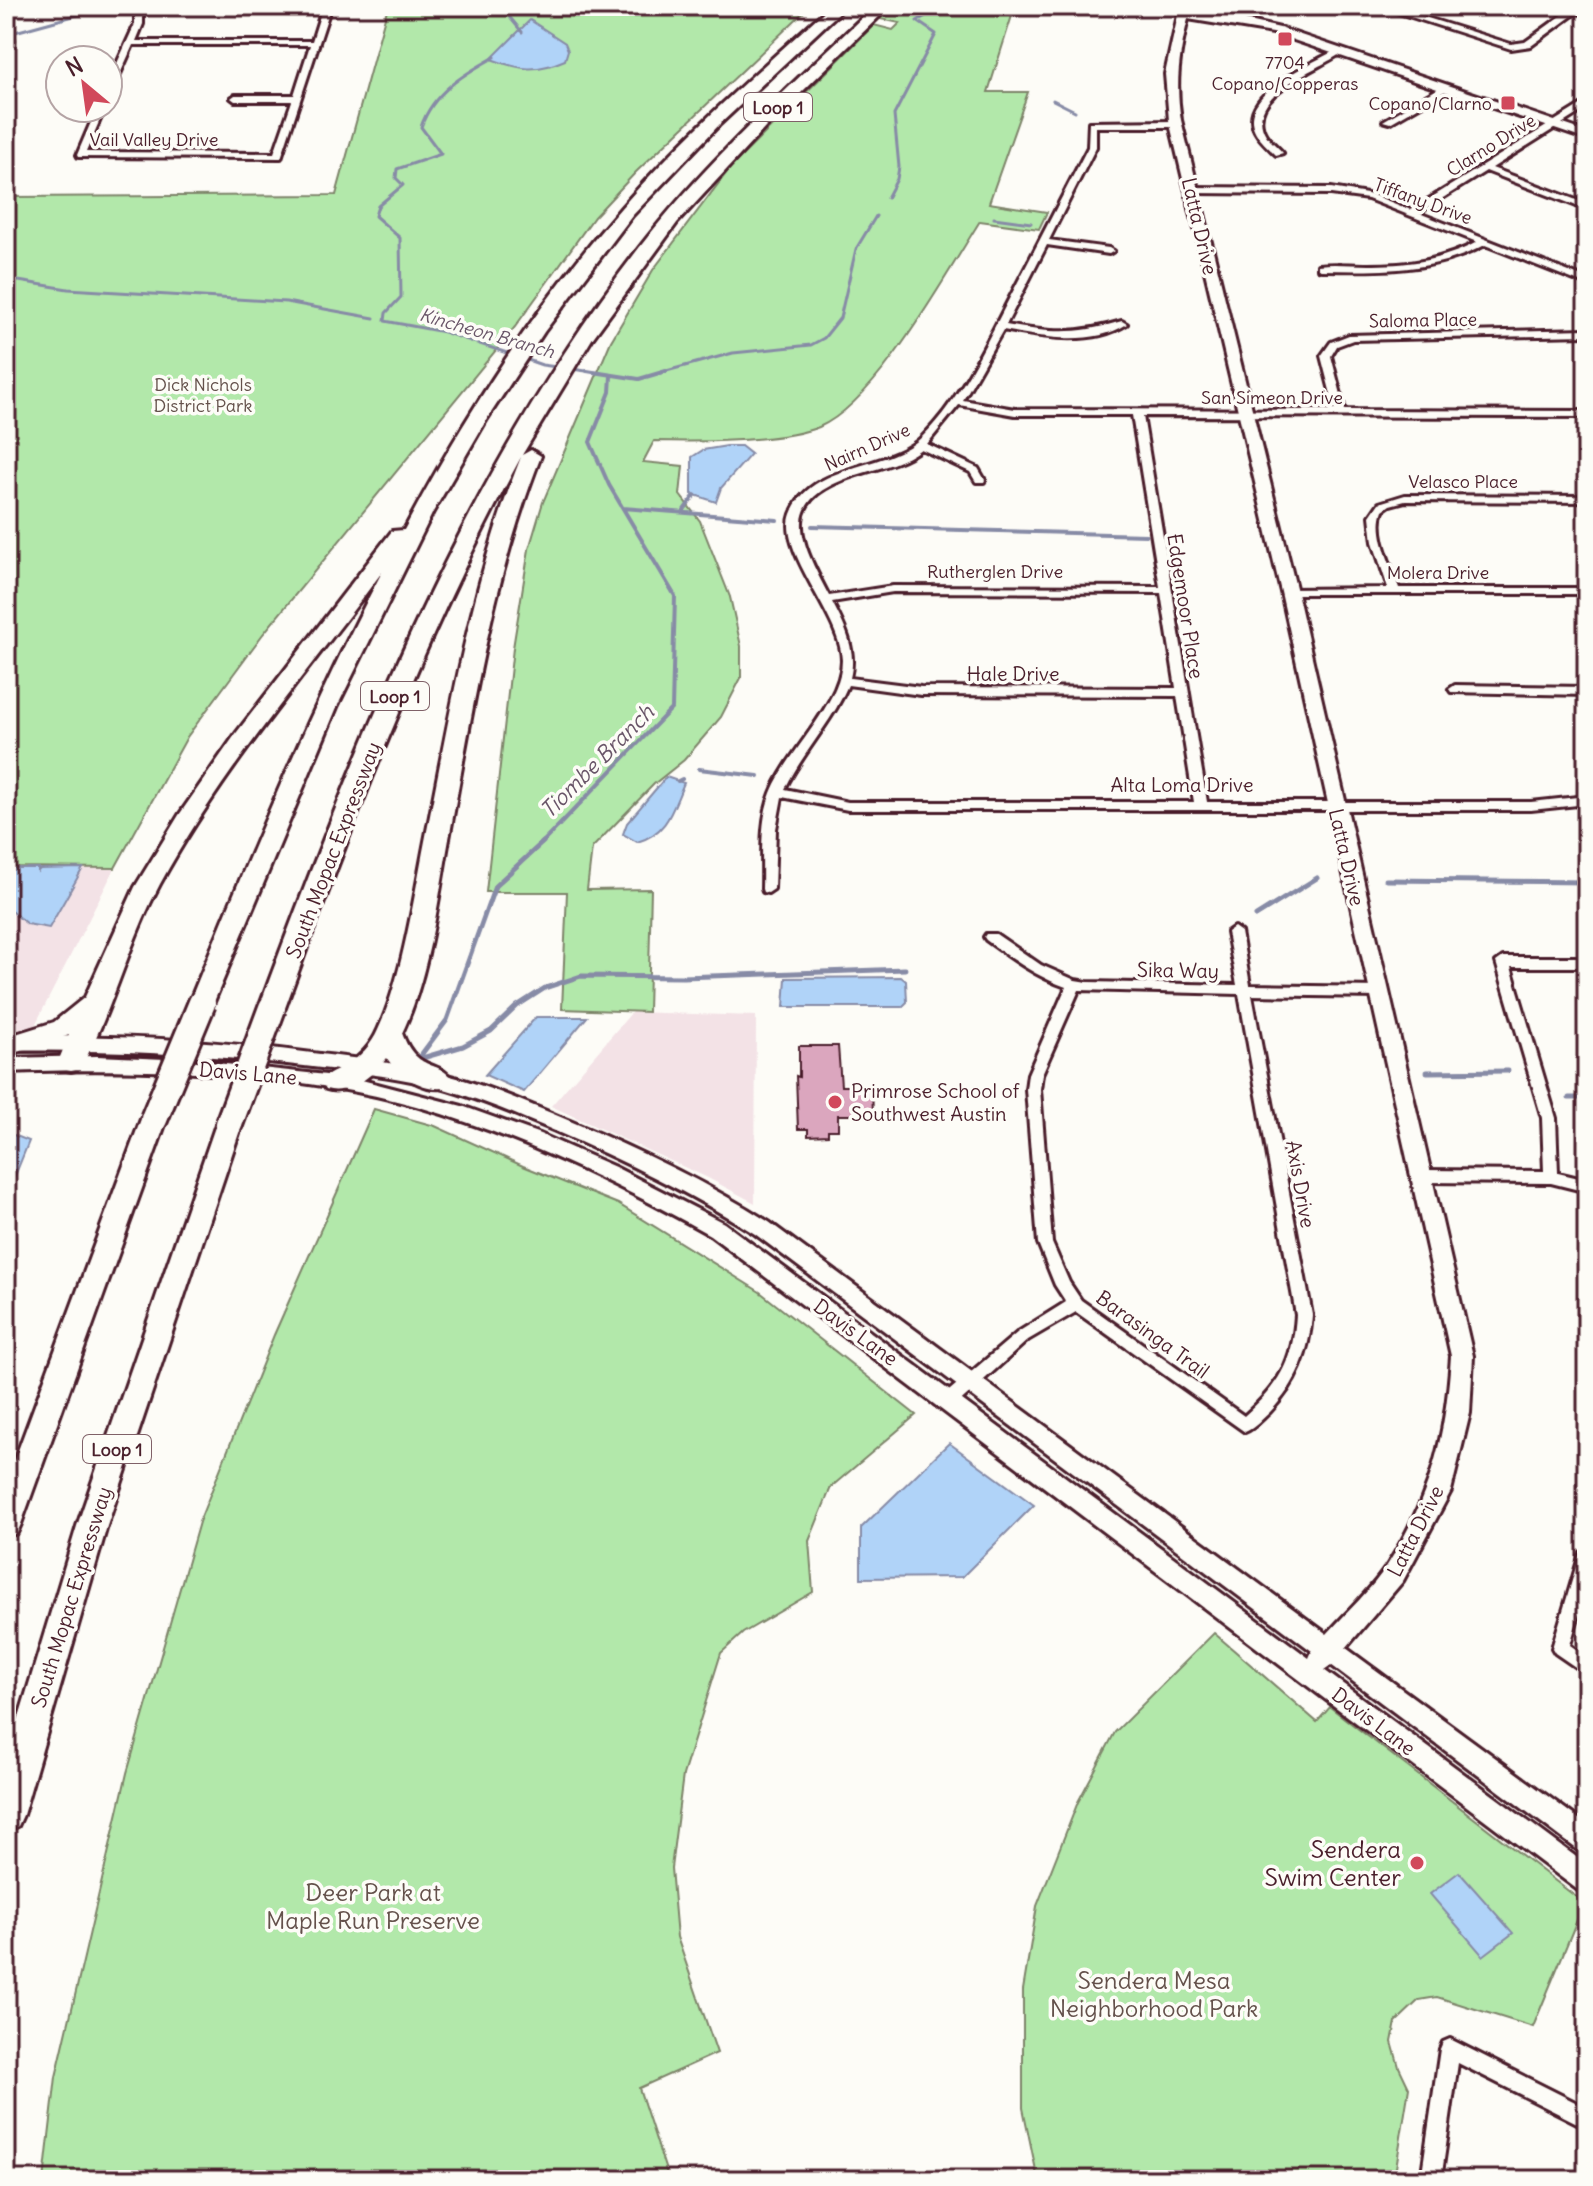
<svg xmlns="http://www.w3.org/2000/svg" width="1593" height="2186" font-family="Delius,sans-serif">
  <rect width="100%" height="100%" fill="#fdfcf7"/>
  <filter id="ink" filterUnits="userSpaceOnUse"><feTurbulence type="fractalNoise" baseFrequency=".0125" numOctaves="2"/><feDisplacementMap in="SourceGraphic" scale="16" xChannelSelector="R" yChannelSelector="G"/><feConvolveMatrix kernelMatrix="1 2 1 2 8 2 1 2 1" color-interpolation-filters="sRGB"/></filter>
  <g filter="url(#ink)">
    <path fill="#f3e2e6" d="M6 867 115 868 35 1025 6 1058Z
      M632 1012 756 1016 755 1203 708 1178 551 1106Z"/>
    <path fill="#b2e8aa" stroke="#7e846a" stroke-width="2" d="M388 6H810L636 172 594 217 515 327 263 634 187 737 115 868 6 867V197L336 195Z
      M877 6H1015L988 92H1028L989 203 1047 212 1039 229 980 221C945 276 877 402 819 427 779 443 697 442 654 441L643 462 683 466 680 495 700 521 730 597 741 646V678L721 717 684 760 654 784 592 848 587 890 651 889 648 1012 562 1009 567 892H486L513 648 529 549 543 502 611 341 653 270 731 167 874 25 893 30 900 23 880 19Z
      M374 1109 435 1126 523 1166 618 1204 760 1292 916 1415 831 1487 809 1541 813 1592 743 1633 721 1653 683 1775 671 1868 677 1937 717 2053 639 2088 669 2180H44L56 2077 127 1773 199 1522 274 1335Z
      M1214 1633 1317 1722 1330 1707 1584 1903 1533 2027 1437 1997 1419 2000 1396 2022 1392 2042 1399 2067 1409 2088 1394 2180H1038L1023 2108V1990L1037 1906 1078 1802 1115 1732Z"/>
    <path fill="#b0d3f8" stroke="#878ba6" stroke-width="2" d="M530 20 565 43 568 50 565 60C535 73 521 70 491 59Z
      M727 446H741L751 454 721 488 716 502 692 494V457L703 450Z
      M666 777 684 783C672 810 668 833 637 842L623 834 627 823Z
      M6 868H38V871L40 869 83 868 49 928 27 924 6 907Z
      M901 977 906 981 907 1002 902 1007H784L786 978Z
      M536 1017H587L524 1092 485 1075Z
      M6 1132 29 1141 6 1198Z
      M949 1443 1034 1505 962 1577 861 1578V1528Z
      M1459 1872 1513 1933 1483 1956 1430 1894Z"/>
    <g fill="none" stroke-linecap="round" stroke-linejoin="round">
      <path stroke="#878ba6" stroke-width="3" d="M508 6 507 14 522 32
        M1415 11 1437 6
        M15 32 110 6
        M495 57C464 74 433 92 421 127L441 154 397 169 396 178 403 185 378 206 375 216 400 238 401 297 386 313 385 321 444 332 513 355
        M1053 100 1075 111
        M887 198 897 179 899 167 894 115 936 34 917 21 943 6
        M994 218 1031 223
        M6 279 68 289 286 302 374 318
        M522 358 542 365 601 373
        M659 373 733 353 811 345 824 338 840 318 856 249 876 216"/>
      <path stroke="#878ba6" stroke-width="4" d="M587 371 639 379 666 371
        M623 508 777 520
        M684 510 695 495
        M812 526 1146 535
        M699 769 758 776
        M678 781 682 779
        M541 844 672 708 675 596 609 485 590 442 610 392 611 376"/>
      <path stroke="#878ba6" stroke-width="5" d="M1386 880 1587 882
        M1256 916 1317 878
        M418 1059 447 1020 495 886 543 842
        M419 1059 463 1046 491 1031 517 1006 545 988 581 976 683 977 905 969
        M1427 1072 1508 1071
        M1569 1098H1587"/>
    </g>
    <path fill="#dba6be" stroke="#4a1f2b" stroke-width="2" d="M799 1046H838L841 1086H872L873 1115H838V1130H828V1135L808 1136V1129H798L796 1076 799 1077Z"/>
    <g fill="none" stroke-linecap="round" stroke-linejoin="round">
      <defs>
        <path id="street" d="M135 6H143V24L136 41H312L323 6H331L281 158 78 157 77 155 97 108H105L86 152 274 153 292 101H235L231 98 235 95H294L310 45H133L112 92 108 95V83L135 24Z
          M1377 6H1389L1511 44 1525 42 1568 11 1552 6H1567L1587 11V15L1576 13 1531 46 1511 49Z
          M6 27 10 29 14 40 10 50 6 52Z
          M1336 50 1343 52C1321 69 1241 95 1266 135 1270 141 1278 147 1283 153L1276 155C1266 145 1252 134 1252 119 1252 88 1313 63 1336 50Z
          M1444 85 1448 88 1447 90 1390 123 1383 121Z
          M1587 101V108L1492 168 1587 204V210L1486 171 1419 213 1587 279V285L1485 245C1433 273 1379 271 1321 270L1318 269V265C1334 263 1351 265 1368 265 1407 265 1442 261 1477 242L1368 199 1331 194 1192 193 1188 190 1192 187 1331 188 1373 195 1411 210Z
          M1089 122 1176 121 1180 124 1176 127H1096V147L1049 240 1109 248 1114 251 1109 254 1047 245 1006 325C1053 333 1075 335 1122 321L1127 324C1092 347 1042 337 1003 330L963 400 1015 409 1335 410 1321 356 1331 342 1349 335 1587 329V335L1353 340 1337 346 1331 356 1345 410 1587 411V417L1143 416 1207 802H1531L1587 796V804L1531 810H848L782 797 776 829 774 889 768 893 763 892 762 889C763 858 759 823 771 793 787 752 842 703 842 660 842 618 777 551 791 514 811 461 887 472 923 436 960 399 983 349 1007 303 1034 251 1061 199 1088 147ZM959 405 1015 415H1132L1160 587 893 586 829 596C796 533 779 498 863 473 883 467 904 462 921 449L970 472 976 482H984L985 480 978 468 927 444ZM893 592 1161 593 1176 688 921 687 850 678C857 650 845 627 832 602ZM848 685 921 695 1177 696 1194 802H848L785 789C802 753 832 723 848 685Z
          M1405 495 1587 496V502L1405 501 1390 505 1383 510C1374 534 1392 566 1399 588H1587V594H1285V590L1289 589 1388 588 1373 542 1370 516 1379 503Z
          M1455 685 1587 687V695L1451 692 1449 689Z
          M1234 927 1241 932 1250 985 1379 987 1386 992 1379 997 1252 995 1312 1315C1309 1353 1297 1384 1270 1412 1262 1419 1255 1428 1245 1432L1076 1312 1028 1340 955 1406 949 1408 943 1406 941 1401 943 1396 1018 1332 1066 1302 1055 1285 1038 1243 1026 1089 1028 1074 1066 987C1037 977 1012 959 986 940L984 937 986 934H996L1041 965 1075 980 1087 982 1237 985 1227 932ZM1079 990 1239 994 1296 1315C1293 1362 1279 1385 1244 1416L1081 1300 1069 1282 1052 1243 1040 1089 1042 1074Z
          M1503 957H1587V967H1511L1556 1118 1558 1173 1587 1180V1192L1551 1183 1423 1182 1418 1180 1416 1176 1418 1172 1423 1170 1544 1171 1542 1118 1496 962Z
          M1587 1550V1586L1570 1645 1587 1657V1675L1555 1653 1552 1648 1579 1557 1581 1552Z
          M1450 2039 1587 2108V2128L1458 2063 1441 2180H1421L1440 2049 1443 2042Z"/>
        <path id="secondary" d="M1180 6H1192L1190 12 1236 18 1280 28 1587 132V140L1273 33 1188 19C1179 55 1175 83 1181 120L1297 592 1473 1356 1470 1413 1451 1491 1403 1581 1346 1648 1587 1825V1854L1578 1850 1331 1665 1324 1670 1587 1865V1894L1578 1890 710 1235C616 1183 519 1136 416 1106 291 1071 136 1067 6 1072V1058L97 1056 188 1060 354 1078 462 1106 540 1134 615 1167 724 1223 1309 1658 1312 1651 755 1234C691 1193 624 1161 555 1131 518 1115 480 1099 441 1088 402 1077 361 1073 321 1068 216 1055 112 1049 6 1051V1037C111 1034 216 1040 320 1054 360 1059 401 1063 439 1073 484 1084 527 1103 570 1121 639 1150 706 1182 769 1222L1327 1634C1347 1612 1372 1589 1388 1564 1431 1496 1446 1436 1451 1356L1281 592 1169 120 1165 74Z"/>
        <path id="highway" d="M830 6H846L720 124 632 216 544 332 487 419 433 512 337 707 211 1009 202 1012 193 1009 189 1003C249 857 309 711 382 572 306 674 221 772 160 884 128 943 113 1011 80 1069L71 1071 62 1069 58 1062 69 1035 14 1053 6 1051V1037L54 1022 85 997 135 887 179 815 237 732 392 531 404 530C464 417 536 305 621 208 684 135 758 71 830 6Z
          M874 6H890L765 128 677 223 592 339 522 455 531 450 541 456C492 580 473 708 449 839 438 900 429 976 402 1033 417 1074 440 1059 452 1080L448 1087C427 1093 398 1076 387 1058 373 1075 349 1096 326 1089L322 1082C327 1073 337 1071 346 1066 360 1057 372 1044 378 1030 402 979 414 897 425 841 451 710 471 582 521 457 425 634 353 820 285 1008L281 1014 272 1017 263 1014 259 1008C358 742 464 475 639 248 708 159 793 84 874 6Z
          M154 1109 163 1112 167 1119 21 1524 17 1533 6 1537V1483L141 1119 145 1112Z
          M229 1114 238 1117 242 1124 107 1526 23 1815 18 1826 6 1831V1760L77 1526 216 1124 220 1117Z"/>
      </defs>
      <use href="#street" stroke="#4a1f2b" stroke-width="6"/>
      <use href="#secondary" stroke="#4a1f2b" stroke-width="6"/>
      <use href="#highway" stroke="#4a1f2b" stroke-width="6"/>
      <use href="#street" fill="#fdfcf7" fill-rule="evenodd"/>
      <use href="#secondary" fill="#fdfcf7" fill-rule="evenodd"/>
      <use href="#highway" fill="#fdfcf7" fill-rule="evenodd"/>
      <defs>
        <path id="highway-bridge" d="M154 1119 202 1003
          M229 1124 272 1008"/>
      </defs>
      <use href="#highway-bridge" stroke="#4a1f2b" stroke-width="32" stroke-linecap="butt"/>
      <use href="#highway-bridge" stroke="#fdfcf7" stroke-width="26"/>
    </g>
  </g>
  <g fill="#d1495b" stroke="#fdfcf7" stroke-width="3">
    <rect x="1277" y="31" width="16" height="16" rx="4"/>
    <rect x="1500" y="95" width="16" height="16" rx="4"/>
    <circle cx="835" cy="1102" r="8"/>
    <circle cx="1417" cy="1863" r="8"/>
  </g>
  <g text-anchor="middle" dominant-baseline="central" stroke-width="7" stroke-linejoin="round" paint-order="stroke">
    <g font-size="18" fill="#4a1f2b" stroke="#fdfcf7">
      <text x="1285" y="62">7704<tspan x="1285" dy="21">Copano/Copperas</tspan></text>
      <text x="1492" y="103" text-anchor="end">Copano/Clarno</text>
    </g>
    <g fill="#fdfcf7" stroke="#806168" stroke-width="2">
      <rect x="744" y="93" width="68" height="28" rx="6"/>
      <rect x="361" y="682" width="68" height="28" rx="6"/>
      <rect x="83" y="1435" width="68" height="28" rx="6"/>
    </g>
    <g font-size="18" font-weight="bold" fill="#4a1f2b">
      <text x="778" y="107">Loop 1</text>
      <text x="395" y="696">Loop 1</text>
      <text x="117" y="1449">Loop 1</text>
    </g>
    <g font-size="18" fill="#4a1f2b" stroke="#fdfcf7">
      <text x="154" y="139">Vail Valley Drive</text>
      <text transform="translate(1491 145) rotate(-32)">Clarno Drive</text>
      <text transform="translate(1423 201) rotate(20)">Tiffany Drive</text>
      <text transform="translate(1423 320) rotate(-1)">Saloma Place</text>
      <text x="1272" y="397">San Simeon Drive</text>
      <text transform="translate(867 447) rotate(-24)">Nairn Drive</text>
      <text x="1463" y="481">Velasco Place</text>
      <text x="995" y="571">Rutherglen Drive</text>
      <text x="1438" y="572">Molera Drive</text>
    </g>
    <g font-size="18" font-style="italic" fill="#695568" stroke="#fdfcf7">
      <text transform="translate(487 333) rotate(16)">Kincheon Branch</text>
    </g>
    <g font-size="18" fill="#64514b" stroke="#fdfcf7">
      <text x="203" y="384">Dick Nichols<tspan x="203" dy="21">District Park</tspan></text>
    </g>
    <g font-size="20" fill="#4a1f2b" stroke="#fdfcf7">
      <text transform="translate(1200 226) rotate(77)">Latta Drive</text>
      <text transform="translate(1186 606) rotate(81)">Edgemoor Place</text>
      <text x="1013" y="673">Hale Drive</text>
      <text x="1182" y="784">Alta Loma Drive</text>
      <text transform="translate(333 850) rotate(-69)">South Mopac Expressway</text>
      <text transform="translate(1347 857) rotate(77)">Latta Drive</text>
      <text transform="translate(1178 970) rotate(1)">Sika Way</text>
      <text transform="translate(248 1073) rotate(5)">Davis Lane</text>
      <text transform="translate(1301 1184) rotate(80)">Axis Drive</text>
      <text transform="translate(856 1332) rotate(36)">Davis Lane</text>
      <text transform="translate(1153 1334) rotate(36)">Barasinga Trail</text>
      <text transform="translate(1415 1531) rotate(-63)">Latta Drive</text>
      <text transform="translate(71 1597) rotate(-73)">South Mopac Expressway</text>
      <text transform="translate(1374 1721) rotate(37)">Davis Lane</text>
    </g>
    <g font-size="20" fill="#4a1f2b" stroke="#fdfcf7" text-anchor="start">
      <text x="851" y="1090">Primrose School of<tspan x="851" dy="23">Southwest Austin</tspan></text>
    </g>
    <g font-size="22" font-style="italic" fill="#695568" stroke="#fdfcf7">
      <text transform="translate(597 761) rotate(-45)">Tiombe Branch</text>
    </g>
    <g font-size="24" fill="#4a1f2b" stroke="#fdfcf7" text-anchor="end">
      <text x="1401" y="1849">Sendera<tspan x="1401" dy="28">Swim Center</tspan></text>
    </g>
    <g font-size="24" fill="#64514b" stroke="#fdfcf7">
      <text x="373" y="1892">Deer Park at<tspan x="373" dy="28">Maple Run Preserve</tspan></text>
      <text x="1154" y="1980">Sendera Mesa<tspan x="1154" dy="28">Neighborhood Park</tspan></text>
    </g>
  </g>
  <rect width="1593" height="2186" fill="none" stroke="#fdfcf7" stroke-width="32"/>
  <rect x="16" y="16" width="1561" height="2154" fill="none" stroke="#4a1f2b" stroke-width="3" filter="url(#ink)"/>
  <g transform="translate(84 84) rotate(331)"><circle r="38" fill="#fdfcf7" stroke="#b5a4a5" stroke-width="2"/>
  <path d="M0-6L14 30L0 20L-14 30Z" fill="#d1495b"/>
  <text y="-12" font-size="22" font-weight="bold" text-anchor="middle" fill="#4a1f2b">N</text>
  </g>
</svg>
